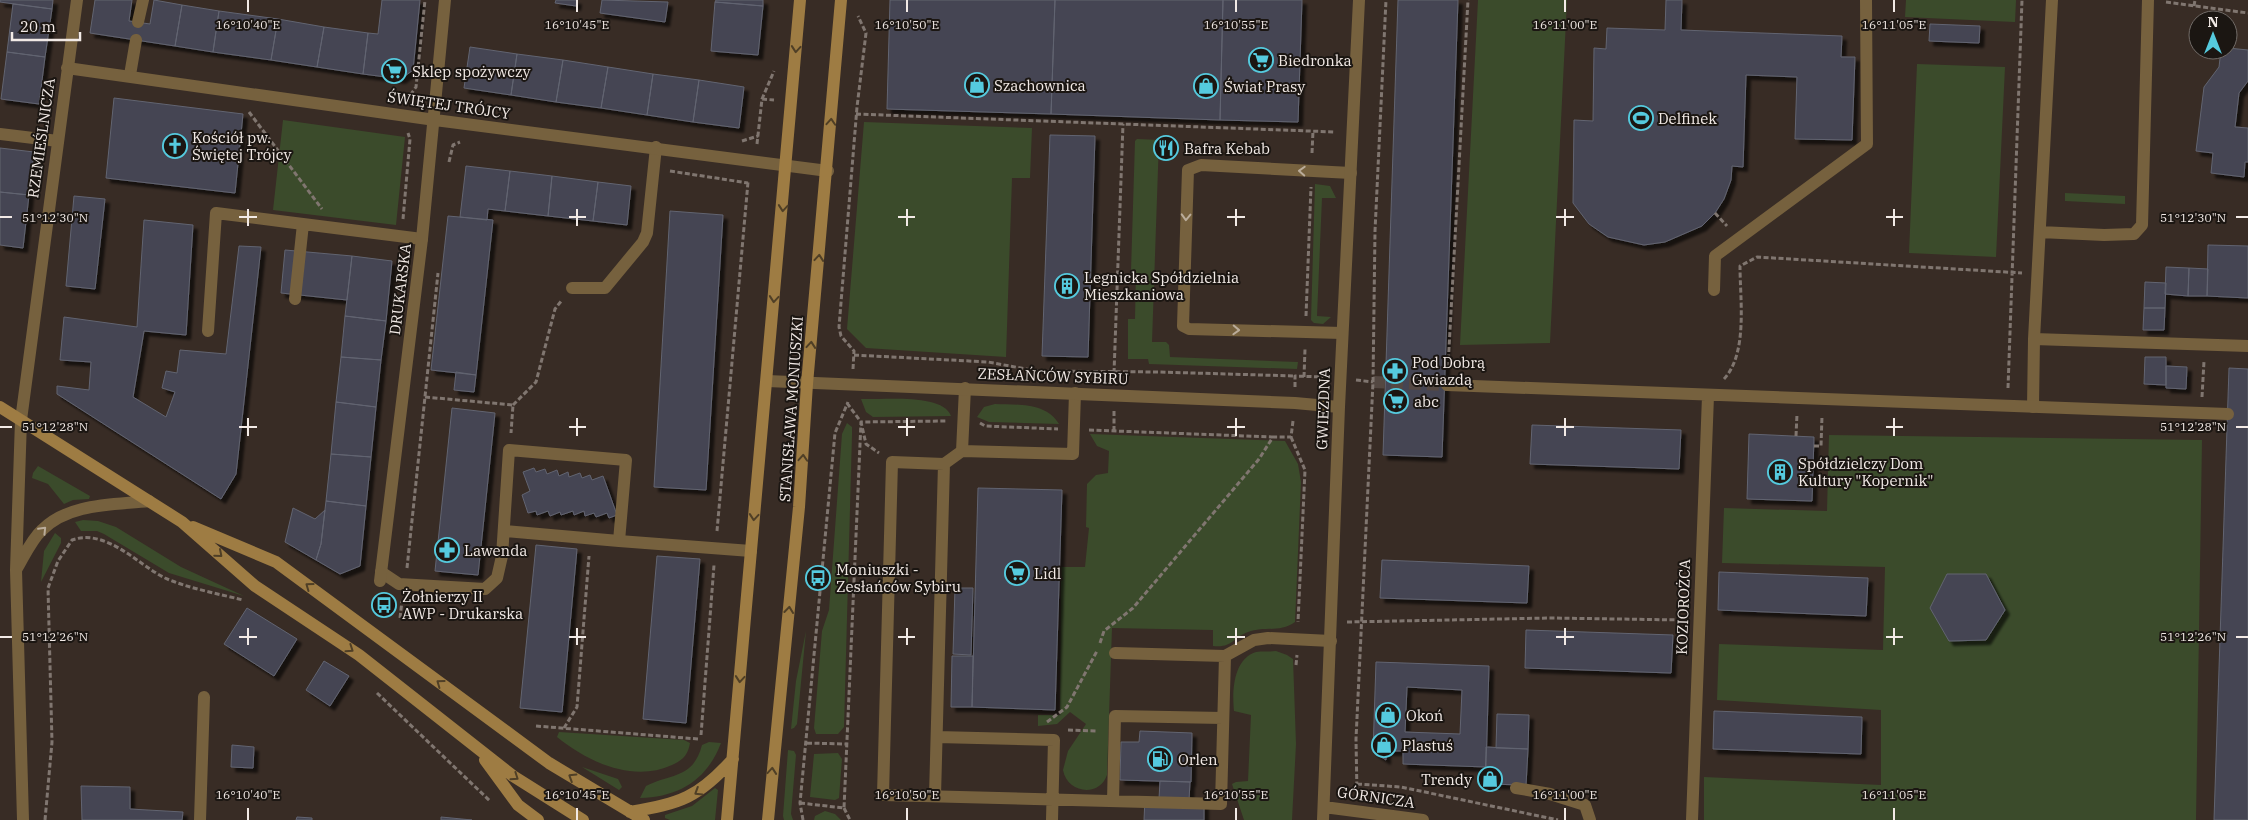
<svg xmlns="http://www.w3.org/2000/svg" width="2248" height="820" font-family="'IBM Plex Serif',serif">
  <defs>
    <filter id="shadow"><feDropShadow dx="4.5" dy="4.5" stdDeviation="1" flood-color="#0009"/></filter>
  </defs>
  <rect width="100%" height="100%" fill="#382c25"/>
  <path fill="#3b4b2b" d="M1478 0H1567L1550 343 1460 345Z
    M1906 0H2016L2015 22 1905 17Z
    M1917 64 2005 67 1996 257 1909 253Z
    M283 120 405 137 396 225 273 210Z
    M864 122 1032 128 1030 178H1012L1006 357 866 348 847 329Z
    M1137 139 1159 140 1152 342H1166L1169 345 1170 357 1298 362 1297 369 1149 364 1148 359H1128V319H1135L1136 271H1131L1135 141Z
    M1315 184 1330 186 1336 198H1322L1317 316 1331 317 1323 324 1314 323 1311 320Z
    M2065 193 2125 196V204L2065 201Z
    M861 399C883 400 943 393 951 416L873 417 866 412Z
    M995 404C1016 405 1046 402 1059 424L989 422 977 417 984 407Z
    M847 423 852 427V435L844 727 838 734H816L814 728 822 631 829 610 842 434Z
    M1090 434 1285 441 1298 464 1301 482 1295 622C1280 633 1264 626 1248 632 1232 638 1233 648 1213 646V630L1112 628 1107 775C1099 798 1067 793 1063 770L1068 751 1086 724 1070 712 1057 724 1038 726V715H1060L1061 567H1085L1089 528 1086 527 1087 484 1096 475 1108 473 1109 451 1097 446Z
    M1829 435 2202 440 2196 820H1704V777L1881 785V710L1717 700 1719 644 1883 650 1885 567 1722 563 1724 508 1827 511Z
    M38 466 90 496 89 499 73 500 64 504 48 484 32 478 33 473Z
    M83 520 98 521 116 527 181 567 244 596 169 573 104 534 97 531H81L75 522Z
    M55 533 61 538V543L41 582 44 551Z
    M806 631 797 724 794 728 791 729 796 681Z
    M1276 651 1287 655 1293 659 1296 744 1292 820H1244L1232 784 1236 782 1248 781 1251 715 1234 711C1232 692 1233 659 1256 652 1262 651 1269 652 1276 651Z
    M559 732 684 740 690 743C688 755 683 760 672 765 633 783 588 762 557 737Z
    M709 742 721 743C707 780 679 797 640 798L646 786C672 773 693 779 702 745Z
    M788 750 794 751 796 755 791 814 793 820H784L783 816Z
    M838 753 842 759 839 798 835 800 810 797 814 754Z
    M582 767 618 779 622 787 619 790Z
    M715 788 718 790 715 820H670L665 818V815L692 806Z
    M825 811 835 814 841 820H814L815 816Z"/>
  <path fill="#444552" stroke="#626471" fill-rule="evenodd" filter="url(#shadow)" d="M0 0H53L52 9 0 2Z
    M95 0H132L129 21 150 24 154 0 182 5 175 46 90 33Z
    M382 0H420L413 70 401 79 363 74 368 33 378 34Z
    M556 0H577L576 6 555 3Z
    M602 0 668 2 665 22 600 13Z
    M716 0H763V6L715 2Z
    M890 0H1055L1051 114 887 109Z
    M1055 0H1223L1220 120 1051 114Z
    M1223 0H1302L1298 122 1220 120Z
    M1398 0H1458L1442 457 1383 455Z
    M1666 0H1682L1681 30 1842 36 1841 57H1855L1852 140 1795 139 1797 77 1746 75 1743 167 1732 166 1731 180 1724 199 1715 213 1702 226 1665 242 1644 245 1608 237 1589 224 1573 203 1574 120 1593 121 1594 48 1606 49 1607 28 1665 30Z
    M715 2 763 6 758 55 711 51Z
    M13 4 52 9 45 57 7 52Z
    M182 5 219 11 213 52 175 46Z
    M219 11 278 19 271 60 213 52Z
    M278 19 324 27 317 67 271 60Z
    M1930 24 1980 26 1979 43 1929 41Z
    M324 27 368 33 363 74 317 67Z
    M470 47 517 54 511 95 464 88Z
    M2228 48 2248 50V81L2239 93 2235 127 2248 128V162H2245L2244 177 2211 173 2213 153 2196 151 2204 87 2219 67 2221 50H2228Z
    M7 52 45 57 39 104 1 99Z
    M517 54 563 60 556 102 511 95Z
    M563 60 608 67 601 108 556 102Z
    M608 67 653 74 647 115 601 108Z
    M653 74 699 80 693 122 647 115Z
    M699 80 744 87 739 128 693 122Z
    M114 98 243 114 235 193 106 178Z
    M1050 135 1095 136 1088 357 1042 356Z
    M0 148 34 152 29 195 0 192Z
    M466 166 510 171 505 211 488 209 487 220 460 217Z
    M510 171 552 176 548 216 505 211Z
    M552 176 598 182 593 221 548 216Z
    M598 182 631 186 627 225 593 221Z
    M0 192 29 195 23 248 0 245Z
    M74 196 105 199 95 289 66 286Z
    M670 211 723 215 706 490 654 487Z
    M448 216 493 220 476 375 431 370Z
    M144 220 193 225 186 335 144 331 133 397 166 417 175 392 162 388 166 371 177 373 180 350 226 354 239 246 261 247 236 474 221 499 57 394V386L89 390 91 362 60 360 64 317 137 327Z
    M2208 245 2248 246V298L2207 296Z
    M285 250 352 256 347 300 281 293Z
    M352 256 392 261 386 321 345 316Z
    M2166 267 2189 268 2188 296 2165 294Z
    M2189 268 2208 269 2207 296H2188Z
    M2145 282 2166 283 2165 308H2144Z
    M2144 308H2165L2164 330H2143Z
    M345 316 386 321 381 360 341 357Z
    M341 357 381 360 376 407 336 402Z
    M2145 357H2166V385L2144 384Z
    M2166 366 2187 367 2186 389 2166 388Z
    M2229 368 2248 369V820H2214Z
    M456 372 476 375 474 392 454 390Z
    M336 402 376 407 371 457 331 454Z
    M452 408 495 413 478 575 435 571Z
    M1532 425 1681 430 1679 469 1530 464Z
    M1749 434 1814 437 1812 501 1747 499Z
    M331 454 371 457 366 506 326 501Z
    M534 468 536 472 545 469 547 474 557 470 559 476 568 472 569 477 580 473 582 478 590 475 592 480 603 476 617 515 609 518 607 513 596 517 594 513 585 516 584 511 574 515 573 511 561 515 560 512 550 516 548 511 537 515 536 511 528 513 522 495 530 491 523 472Z
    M978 488 1062 490 1055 710 972 707Z
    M326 501 366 506 360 566 340 574 316 560 321 544Z
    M293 508 315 519 325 510 321 544 316 560 285 542Z
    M536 545 577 549 562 712 520 708Z
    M657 556 700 559 686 723 643 719Z
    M1382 560 1529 566 1527 603 1380 598Z
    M1719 572 1868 578 1866 616 1718 610Z
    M1947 574H1986L2005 610 1986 640 1949 641 1930 608Z
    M955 588H973L971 655 953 654Z
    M247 608 297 639 274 676 224 644Z
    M1526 630 1673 635 1671 673 1525 668Z
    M952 656H973L972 707H951Z
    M324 661 349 676 330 706 306 690Z
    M1376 662 1489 666 1486 767 1403 764V751H1386V760L1373 752ZM1407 687 1462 690 1460 734 1405 732Z
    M1714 711 1862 717 1861 754 1713 749Z
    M1497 714 1529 715 1528 749 1496 748Z
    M1140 731 1192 733 1191 782 1120 780 1121 742H1139Z
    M232 745 254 747 253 768 231 767Z
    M1486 747 1528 749 1526 785 1485 784Z
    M1160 781 1190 782 1189 800H1204V820H1144L1145 799H1159Z
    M81 786 130 787V809L183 812 182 820H82Z
    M297 817 312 818V820H296Z
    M441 817 472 820H441Z"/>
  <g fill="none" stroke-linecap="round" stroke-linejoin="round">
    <path stroke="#544842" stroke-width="12" stroke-dasharray="12 6" stroke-linecap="butt" d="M1373 382 1447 385"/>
    <path stroke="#807670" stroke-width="3" stroke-dasharray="5 2.5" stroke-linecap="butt" d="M2166 2 2248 13
      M2194 6 2195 0
      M403 97 411 94 416 87 425 0
      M762 99 774 100
      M249 112 322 209
      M856 114 1335 132
      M742 141 758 136
      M757 144 762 99 774 71
      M1312 153 1313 131
      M449 162 453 145 460 142
      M670 171 748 183
      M1715 213 1727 226
      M403 219 410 139 408 133
      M397 279 400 252
      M1306 316 1311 187
      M854 355 988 362 1037 371 1159 372 1295 376
      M1448 367 1468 0
      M853 369 854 351 841 336 839 327 857 107 866 33 858 16
      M1114 373 1123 124
      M1304 377 1305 349
      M1724 379C1748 353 1740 300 1740 266L1757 257 2022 273
      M1356 380 1373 382
      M1295 387V376L1323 377
      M2008 388 2022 0
      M425 397 513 405 511 433
      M2202 397 2204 361
      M847 403 861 422 866 444 879 453
      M513 405 536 382 555 309 562 300
      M980 423 985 426 1058 429
      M1089 430 1273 437
      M1114 431V411
      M1796 436 1797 414
      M1291 437 1305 470 1298 622
      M1814 446H1821L1822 416
      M717 531 748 182
      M407 568 438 273
      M400 618 402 601
      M1347 622 1551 618 1684 620
      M1100 643 1104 631 1133 608 1259 459 1273 437H1291L1293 421
      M1296 665 1297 655
      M377 693 490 801
      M1047 722 1067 707 1097 651
      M536 726 698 739
      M564 728 577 707 589 556
      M1068 730 1097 731
      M701 735 714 565
      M807 743 846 744
      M1357 784 1401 787 1558 820
      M1357 794 1356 739 1373 382 1375 231 1386 0
      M800 803 844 808 861 422 947 421
      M844 808 850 820
      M45 820 52 742 48 588 58 561 72 540C106 528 137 564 165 578 187 588 219 594 243 600
      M803 820 800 803 835 433 848 402"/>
    <path stroke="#76613e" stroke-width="12" d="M2052 0 2034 339 2248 346
      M138 22 143 0
      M130 75 136 40
      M0 134 58 141
      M2040 232 2104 235 2134 234 2142 225 2148 0
      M572 288H605L643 242 647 233 656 147
      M1714 290 1715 256 1867 144 1866 0
      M295 299 303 224 422 239
      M208 331 216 213 303 224
      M1342 333 1189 329 1183 326 1188 170 1201 165 1351 173
      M2033 407 2034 339
      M962 451 1073 454 1075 393
      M944 464 962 451 965 388
      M619 541 751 551
      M381 572 399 584 485 589 497 578 502 556 509 450 626 460 619 541 504 531
      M1225 656 1254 640 1268 638 1331 641
      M937 737 1054 740 1052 820
      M1516 788 1550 794 1585 805 1590 820
      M935 796 944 464 892 462 883 795 1221 804 1225 656 1115 653
      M1113 801 1115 716 1223 718
      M200 820 204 697"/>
    <path stroke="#76613e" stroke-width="12" d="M67 68 435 120 828 171
      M767 381 1295 403 1339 407
      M1447 385 2228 414
      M16 570C24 557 31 540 42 530 69 503 113 505 149 501
      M380 581 422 239 445 0
      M1324 807 1423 820
      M23 820 16 570 21 420 77 0
      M1323 820 1339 407 1359 0
      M1692 820 1708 396"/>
    <path stroke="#9e7c43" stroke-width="12" d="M0 407 182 522 255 586 359 655 513 776 583 820
      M193 527 276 562 549 763 644 820
      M485 760 518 805 538 820
      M630 812C681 803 698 798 733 759
      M727 820 800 0
      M768 820 799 507 807 384 841 0"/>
  </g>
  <defs><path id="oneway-chevron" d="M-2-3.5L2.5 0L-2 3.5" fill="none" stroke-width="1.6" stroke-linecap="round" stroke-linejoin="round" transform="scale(1.25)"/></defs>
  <g stroke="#4f3f26">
    <use href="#oneway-chevron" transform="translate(796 49) rotate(95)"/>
    <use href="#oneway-chevron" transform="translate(831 122) rotate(-86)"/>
    <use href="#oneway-chevron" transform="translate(783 208) rotate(95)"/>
    <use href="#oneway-chevron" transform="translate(819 258) rotate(-85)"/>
    <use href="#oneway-chevron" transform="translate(774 299) rotate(95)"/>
    <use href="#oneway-chevron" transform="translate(811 345) rotate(-85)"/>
    <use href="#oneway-chevron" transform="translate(803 458) rotate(-86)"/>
    <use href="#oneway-chevron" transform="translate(754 517) rotate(95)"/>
    <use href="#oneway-chevron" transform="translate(219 554) rotate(41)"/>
    <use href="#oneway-chevron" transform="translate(309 586) rotate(-144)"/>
    <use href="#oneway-chevron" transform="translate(789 610) rotate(-84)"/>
    <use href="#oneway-chevron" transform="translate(350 649) rotate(34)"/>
    <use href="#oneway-chevron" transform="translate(740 679) rotate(95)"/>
    <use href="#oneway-chevron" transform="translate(440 683) rotate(-144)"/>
    <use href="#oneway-chevron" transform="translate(772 771) rotate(-85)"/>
    <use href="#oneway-chevron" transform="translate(515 777) rotate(34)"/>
    <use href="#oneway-chevron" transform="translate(572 777) rotate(-148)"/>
    <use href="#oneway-chevron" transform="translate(698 792) rotate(148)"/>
  </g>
  <g stroke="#baac9a">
    <use href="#oneway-chevron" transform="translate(1302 171) rotate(-177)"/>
    <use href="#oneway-chevron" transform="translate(1186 217) rotate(92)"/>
    <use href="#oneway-chevron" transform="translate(1236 330) rotate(2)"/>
    <use href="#oneway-chevron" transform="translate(43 530) rotate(-46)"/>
  </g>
  <path fill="none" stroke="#f2eae6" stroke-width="2" d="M248 0V12M577 0V12M907 0V12M1236 0V12M1565 0V12M1894 0V12M248 209V226M577 209V226M907 209V226M1236 209V226M1565 209V226M1894 209V226M0 217H12M239 217H257M569 217H586M898 217H915M1227 217H1245M1556 217H1574M1886 217H1903M2236 217H2248M248 418V436M577 418V436M907 418V436M1236 418V436M1565 418V436M1894 418V436M0 427H12M239 427H257M569 427H586M898 427H915M1227 427H1245M1556 427H1574M1886 427H1903M2236 427H2248M248 628V645M577 628V645M907 628V645M1236 628V645M1565 628V645M1894 628V645M0 637H12M239 637H257M569 637H586M898 637H915M1227 637H1245M1556 637H1574M1886 637H1903M2236 637H2248M248 808V820M577 808V820M907 808V820M1236 808V820M1565 808V820M1894 808V820"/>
  <defs>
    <symbol id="supermarket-ring" viewBox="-11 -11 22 22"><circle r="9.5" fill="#1b1612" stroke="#55cade" stroke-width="1.5"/><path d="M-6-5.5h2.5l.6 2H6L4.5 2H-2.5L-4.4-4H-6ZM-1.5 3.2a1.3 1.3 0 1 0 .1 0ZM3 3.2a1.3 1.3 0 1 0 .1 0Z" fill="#55cade"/></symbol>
    <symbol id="shop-ring" viewBox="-11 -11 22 22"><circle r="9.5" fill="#1b1612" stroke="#55cade" stroke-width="1.5"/><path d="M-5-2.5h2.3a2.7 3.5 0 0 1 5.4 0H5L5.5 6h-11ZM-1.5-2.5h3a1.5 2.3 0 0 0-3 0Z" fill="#55cade"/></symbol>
    <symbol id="stadium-ring" viewBox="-11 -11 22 22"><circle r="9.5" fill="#1b1612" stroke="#55cade" stroke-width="1.5"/><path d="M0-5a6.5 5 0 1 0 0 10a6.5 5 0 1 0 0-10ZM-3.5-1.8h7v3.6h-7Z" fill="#55cade"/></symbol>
    <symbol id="church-ring" viewBox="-11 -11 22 22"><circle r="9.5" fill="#1b1612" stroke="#55cade" stroke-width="1.5"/><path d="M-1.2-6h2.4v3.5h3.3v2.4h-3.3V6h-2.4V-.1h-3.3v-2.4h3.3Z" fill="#55cade"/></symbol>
    <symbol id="restaurant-ring" viewBox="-11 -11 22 22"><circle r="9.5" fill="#1b1612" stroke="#55cade" stroke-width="1.5"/><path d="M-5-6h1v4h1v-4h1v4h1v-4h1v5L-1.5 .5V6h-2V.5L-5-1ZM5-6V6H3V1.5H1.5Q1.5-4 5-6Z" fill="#55cade"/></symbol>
    <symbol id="building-ring" viewBox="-11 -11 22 22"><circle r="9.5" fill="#1b1612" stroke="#55cade" stroke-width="1.5"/><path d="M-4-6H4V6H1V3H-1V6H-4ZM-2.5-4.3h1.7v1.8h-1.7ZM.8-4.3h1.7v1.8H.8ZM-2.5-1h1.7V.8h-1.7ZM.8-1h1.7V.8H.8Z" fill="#55cade"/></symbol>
    <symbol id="pharmacy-ring" viewBox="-11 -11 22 22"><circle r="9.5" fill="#1b1612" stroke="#55cade" stroke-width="1.5"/><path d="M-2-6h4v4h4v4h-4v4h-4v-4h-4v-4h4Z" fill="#55cade"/></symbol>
    <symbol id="bus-ring" viewBox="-11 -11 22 22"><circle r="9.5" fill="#1b1612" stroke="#55cade" stroke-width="1.5"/><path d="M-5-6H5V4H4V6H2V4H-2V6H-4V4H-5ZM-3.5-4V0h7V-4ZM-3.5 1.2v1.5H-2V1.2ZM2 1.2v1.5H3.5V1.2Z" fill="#55cade"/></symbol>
    <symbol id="fuel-ring" viewBox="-11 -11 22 22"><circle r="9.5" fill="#1b1612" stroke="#55cade" stroke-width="1.5"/><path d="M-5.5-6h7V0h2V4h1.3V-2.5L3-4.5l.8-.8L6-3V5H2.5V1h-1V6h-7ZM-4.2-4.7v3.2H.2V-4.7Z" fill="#55cade"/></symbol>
  </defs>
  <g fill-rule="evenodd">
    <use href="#supermarket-ring" x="1247" y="46" width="28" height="28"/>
    <use href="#supermarket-ring" x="380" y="57" width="28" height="28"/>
    <use href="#shop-ring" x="963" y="71" width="28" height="28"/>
    <use href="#shop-ring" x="1192" y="72" width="28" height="28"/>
    <use href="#stadium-ring" x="1627" y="104" width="28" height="28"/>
    <use href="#church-ring" x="161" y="132" width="28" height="28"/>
    <use href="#restaurant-ring" x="1152" y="134" width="28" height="28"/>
    <use href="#building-ring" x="1053" y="272" width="28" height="28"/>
    <use href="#pharmacy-ring" x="1381" y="357" width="28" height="28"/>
    <use href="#supermarket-ring" x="1382" y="387" width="28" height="28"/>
    <use href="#building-ring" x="1766" y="458" width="28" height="28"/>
    <use href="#pharmacy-ring" x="433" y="536" width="28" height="28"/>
    <use href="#supermarket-ring" x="1003" y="559" width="28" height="28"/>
    <use href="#bus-ring" x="804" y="564" width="28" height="28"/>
    <use href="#bus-ring" x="370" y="591" width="28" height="28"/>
    <use href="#shop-ring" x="1374" y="701" width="28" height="28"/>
    <use href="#shop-ring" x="1370" y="731" width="28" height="28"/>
    <use href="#fuel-ring" x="1146" y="745" width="28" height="28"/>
    <use href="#shop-ring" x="1476" y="765" width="28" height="28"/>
  </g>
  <g text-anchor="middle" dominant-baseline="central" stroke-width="4" stroke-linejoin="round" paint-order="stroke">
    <g font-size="15" fill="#f2eae6" stroke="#1b1612" text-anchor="start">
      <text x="1278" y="60">Biedronka</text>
      <text x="412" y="71">Sklep spożywczy</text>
      <text x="994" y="85">Szachownica</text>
      <text x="1224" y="86">Świat Prasy</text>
      <text x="1658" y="118">Delfinek</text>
      <text x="192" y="137">Kościół pw.<tspan x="192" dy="17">Świętej Trójcy</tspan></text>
      <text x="1184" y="148">Bafra Kebab</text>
      <text x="1084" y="277">Legnicka Spółdzielnia<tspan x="1084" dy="17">Mieszkaniowa</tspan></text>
      <text x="1412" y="362">Pod Dobrą<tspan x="1412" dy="17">Gwiazdą</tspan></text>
      <text x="1414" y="401">abc</text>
      <text x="1798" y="463">Spółdzielczy Dom<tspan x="1798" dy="17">Kultury "Kopernik"</tspan></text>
      <text x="464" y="550">Lawenda</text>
      <text x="836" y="569">Moniuszki -<tspan x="836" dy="17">Zesłańców Sybiru</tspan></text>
      <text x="1034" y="573">Lidl</text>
      <text x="402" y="596">Żołnierzy II<tspan x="402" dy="17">AWP - Drukarska</tspan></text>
      <text x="1406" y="715">Okoń</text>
      <text x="1402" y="745">Plastuś</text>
      <text x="1178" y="759">Orlen</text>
      <text x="1472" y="779" text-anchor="end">Trendy</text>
    </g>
    <g font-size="15" fill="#f2eae6" stroke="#1b1612">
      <text transform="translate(449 105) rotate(8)">ŚWIĘTEJ TRÓJCY</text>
      <text transform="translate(41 138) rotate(-82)">RZEMIEŚLNICZA</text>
      <text transform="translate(400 289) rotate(-83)">DRUKARSKA</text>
      <text transform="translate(1053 376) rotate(2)">ZESŁAŃCÓW SYBIRU</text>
      <text transform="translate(791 409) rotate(-86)">STANISŁAWA MONIUSZKI</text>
      <text transform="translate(1323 409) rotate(-88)">GWIEZDNA</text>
      <text transform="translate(1683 607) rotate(-88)">KOZIOROŻCA</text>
      <text transform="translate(1376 797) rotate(8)">GÓRNICZA</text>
    </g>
  </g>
  <g font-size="12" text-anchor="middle" fill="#f2eae6" stroke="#1b1612" stroke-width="4" stroke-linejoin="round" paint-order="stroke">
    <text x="248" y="29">16°10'40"E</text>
    <text x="577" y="29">16°10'45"E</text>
    <text x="907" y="29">16°10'50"E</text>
    <text x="1236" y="29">16°10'55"E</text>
    <text x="1565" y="29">16°11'00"E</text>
    <text x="1894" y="29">16°11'05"E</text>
    <text x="55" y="222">51°12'30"N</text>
    <text x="2193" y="222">51°12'30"N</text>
    <text x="55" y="431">51°12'28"N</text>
    <text x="2193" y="431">51°12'28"N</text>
    <text x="55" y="641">51°12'26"N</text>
    <text x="2193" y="641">51°12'26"N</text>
    <text x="248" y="799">16°10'40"E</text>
    <text x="577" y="799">16°10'45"E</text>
    <text x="907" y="799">16°10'50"E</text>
    <text x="1236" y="799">16°10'55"E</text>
    <text x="1565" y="799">16°11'00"E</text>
    <text x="1894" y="799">16°11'05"E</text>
  </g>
  <g transform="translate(2213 35)"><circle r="24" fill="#1b1612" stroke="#716b67"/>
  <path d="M0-4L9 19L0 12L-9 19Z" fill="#55cade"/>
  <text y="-8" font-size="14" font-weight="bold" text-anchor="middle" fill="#f2eae6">N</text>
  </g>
  <path d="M12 32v8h68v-8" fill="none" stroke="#f2eae6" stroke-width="2.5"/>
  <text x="20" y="32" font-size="15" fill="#f2eae6" stroke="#1b1612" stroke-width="4" paint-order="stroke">20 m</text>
</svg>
